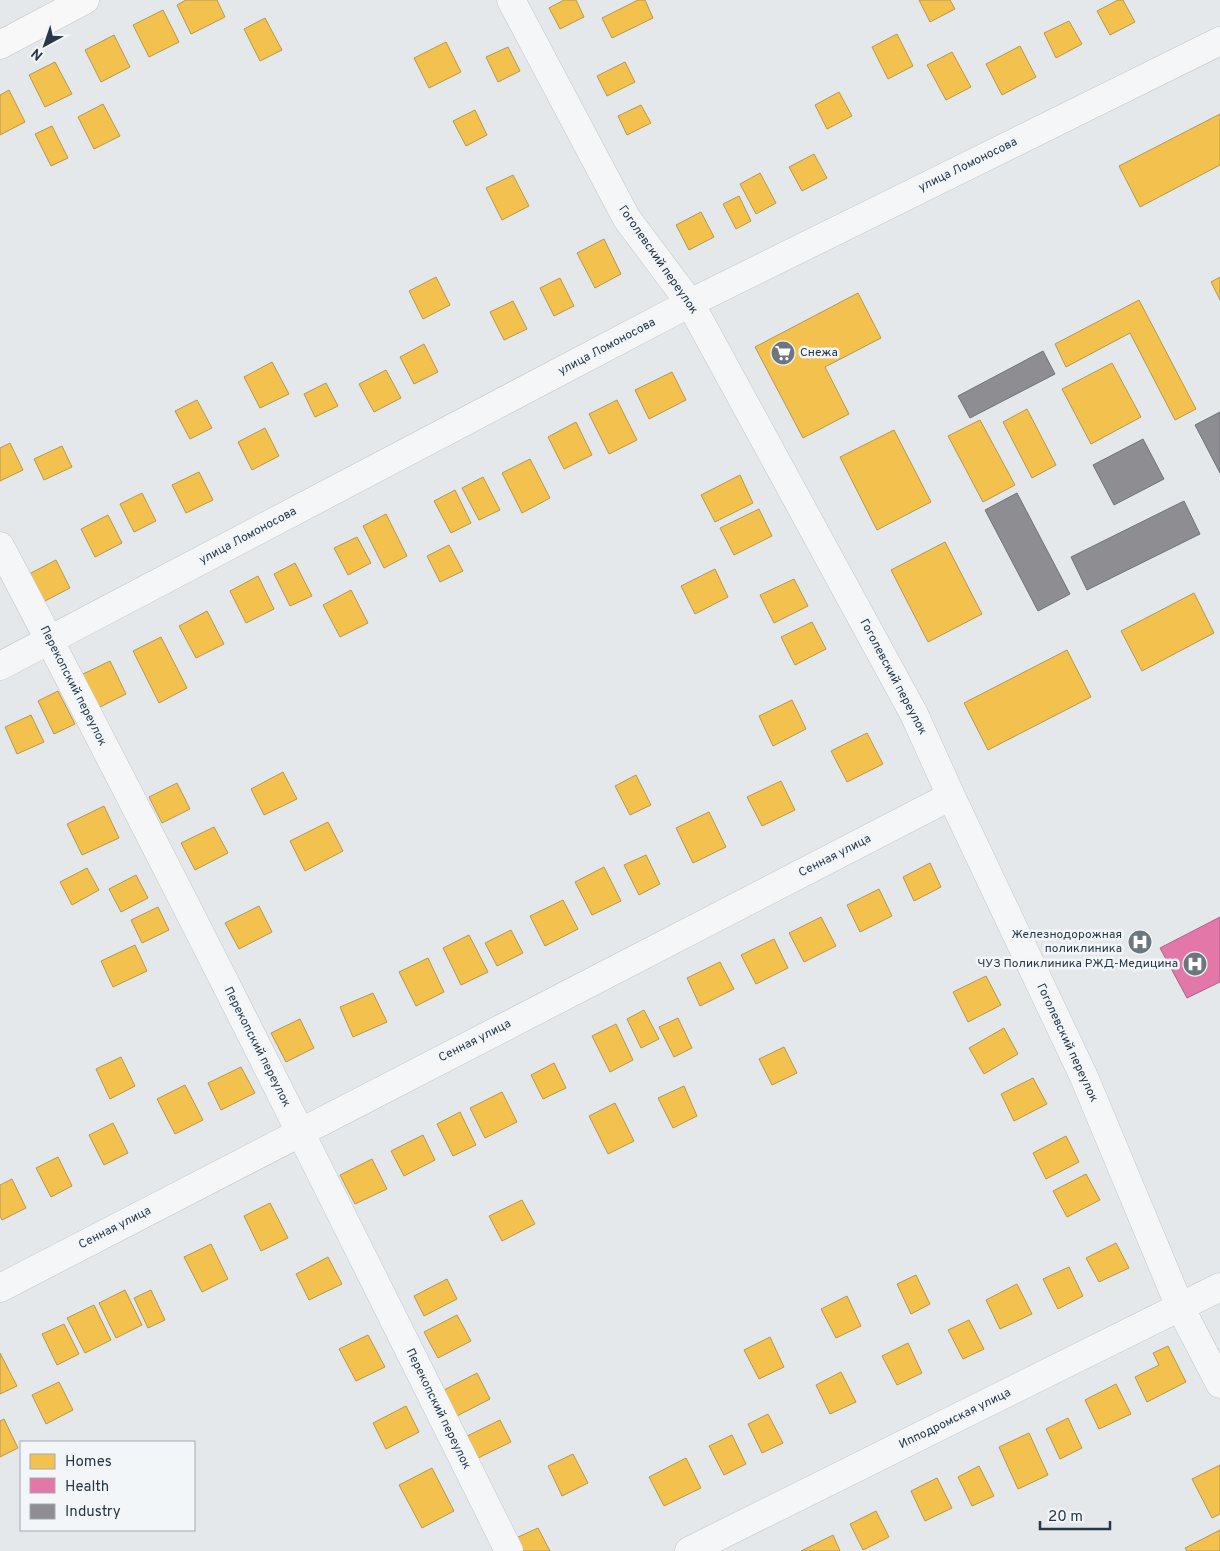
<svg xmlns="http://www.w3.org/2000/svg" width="1220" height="1551" font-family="Overpass,sans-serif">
  <rect width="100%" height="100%" fill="#e5e8ea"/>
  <path fill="#f2c14e" stroke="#b6984c" d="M186 0H217L225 17 191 34 177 5Z
    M564 0H576L584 17 560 29 549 8Z
    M638 0H645L653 18 612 38 602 18Z
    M919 0H950L955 9 930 22Z
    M1118 0H1123L1135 22 1110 35 1097 11Z
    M163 10 179 42 149 57 133 25Z
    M265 18 282 50 260 61 244 29Z
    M1069 21 1082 44 1056 58 1044 33Z
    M897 34 913 66 888 79 872 47Z
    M114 35 130 67 101 82 85 50Z
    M446 42 461 72 429 88 414 58Z
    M1020 46 1036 77 1002 95 986 64Z
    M508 47 520 71 498 82 486 57Z
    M952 52 971 87 946 100 927 65Z
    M55 62 72 94 45 107 29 75Z
    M625 62 635 82 607 96 597 76Z
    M9 90 25 122 0 135V95Z
    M839 92 852 116 827 129 815 105Z
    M103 104 120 136 94 149 78 117Z
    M641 105 651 123 627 135 618 116Z
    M475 110 487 135 466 146 453 121Z
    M1220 114V165L1140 207 1119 166Z
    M52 126 68 158 51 166 35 134Z
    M814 154 827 178 802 191 789 167Z
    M760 173 776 203 756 214 740 184Z
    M513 175 529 206 502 220 486 188Z
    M739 196 751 221 736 229 723 204Z
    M701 212 714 237 689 250 676 225Z
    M604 239 621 274 595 288 577 253Z
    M436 277 450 305 423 319 409 291Z
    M1220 277V300L1211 282Z
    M560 278 574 306 554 316 540 288Z
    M858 293 881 338 825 367 849 414 803 438 755 347Z
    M1139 300 1196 409 1175 420 1130 333 1066 367 1055 344Z
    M513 301 527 329 504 340 490 312Z
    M424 344 438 372 414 384 400 357Z
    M272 362 289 394 260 408 244 377Z
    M1112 363 1141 417 1091 444 1062 389Z
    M386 370 401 398 374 412 359 384Z
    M672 372 686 400 649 419 635 390Z
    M326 383 338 406 315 417 304 394Z
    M197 400 212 428 190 439 175 411Z
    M617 400 637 440 609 454 589 414Z
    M1027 409 1056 465 1032 478 1003 422Z
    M980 420 1015 485 983 502 948 436Z
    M576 422 592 455 564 469 548 437Z
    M265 428 279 456 252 470 238 442Z
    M894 430 931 502 877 530 840 457Z
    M10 443 23 470 0 481V448Z
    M62 446 72 467 44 480 34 459Z
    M530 459 550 498 522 513 502 473Z
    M199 472 213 500 186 513 172 485Z
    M740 475 753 503 715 522 701 495Z
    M483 477 500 510 479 520 462 488Z
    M455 490 471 523 451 533 434 501Z
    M142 493 156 521 134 532 120 504Z
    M759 509 772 536 734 555 720 528Z
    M386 514 407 556 384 568 363 526Z
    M108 515 122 543 95 557 81 529Z
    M357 537 371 563 348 575 334 548Z
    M945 542 982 614 928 642 891 570Z
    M449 545 463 571 440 582 427 556Z
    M56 560 70 588 43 602 29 574Z
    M295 563 312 596 290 606 274 574Z
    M715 569 728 597 695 614 681 586Z
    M258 576 274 609 246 623 230 591Z
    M794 579 808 606 774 623 760 595Z
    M351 590 368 623 340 637 323 605Z
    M1194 593 1214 633 1142 671 1121 631Z
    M207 611 224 644 196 658 179 626Z
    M812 622 826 649 795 665 781 637Z
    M161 637 187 688 159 703 133 651Z
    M1067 650 1091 697 988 750 964 703Z
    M110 661 126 694 98 708 81 675Z
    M58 691 75 724 54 734 38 701Z
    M792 700 806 729 773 746 759 716Z
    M31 715 44 742 17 754 5 727Z
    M867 733 883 764 847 782 831 751Z
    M283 772 297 799 264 815 251 789Z
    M636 775 651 805 630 815 615 786Z
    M781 781 795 810 762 826 747 797Z
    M177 783 190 809 162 823 149 797Z
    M104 806 119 838 82 855 67 824Z
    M709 812 726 847 693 863 676 828Z
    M328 822 343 851 305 871 290 841Z
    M214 827 228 853 195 870 181 843Z
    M646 855 660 884 639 895 624 865Z
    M930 863 941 887 914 901 903 877Z
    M604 867 621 901 592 915 575 882Z
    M87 868 99 890 72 905 60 882Z
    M136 875 148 898 121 912 109 889Z
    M879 889 892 916 860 932 847 905Z
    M563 900 578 929 545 946 530 916Z
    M259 906 272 932 239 949 225 923Z
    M158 907 169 930 142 943 131 920Z
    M821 917 836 946 804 962 789 933Z
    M511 930 523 953 497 966 485 943Z
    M469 935 488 972 461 985 443 948Z
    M774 939 788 968 756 984 741 955Z
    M135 945 147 971 113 987 101 961Z
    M428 958 444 992 416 1006 399 972Z
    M720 962 734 989 700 1006 687 978Z
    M986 976 1001 1005 968 1022 953 992Z
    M373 993 387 1022 353 1037 340 1007Z
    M644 1010 659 1039 641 1048 627 1019Z
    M678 1018 692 1048 674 1057 659 1027Z
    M300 1019 314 1048 286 1062 271 1033Z
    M616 1024 633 1060 610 1072 592 1036Z
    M1004 1028 1018 1054 984 1074 969 1048Z
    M784 1047 797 1073 772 1085 759 1059Z
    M121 1057 135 1086 110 1099 96 1069Z
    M554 1063 566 1088 543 1099 531 1075Z
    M241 1067 255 1093 221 1110 208 1083Z
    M1033 1078 1047 1104 1014 1121 1001 1094Z
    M185 1085 203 1120 175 1134 157 1099Z
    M684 1086 697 1116 673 1128 658 1098Z
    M502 1092 517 1122 485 1138 470 1108Z
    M615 1103 634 1141 608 1154 589 1116Z
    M460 1112 476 1145 453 1156 437 1124Z
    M113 1123 128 1153 104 1165 89 1135Z
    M423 1135 435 1160 404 1176 391 1151Z
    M1066 1136 1079 1162 1046 1179 1033 1153Z
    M58 1157 72 1186 51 1197 36 1168Z
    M372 1159 387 1189 355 1204 340 1175Z
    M1086 1174 1100 1200 1067 1217 1053 1191Z
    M12 1179 26 1208 2 1220 0 1216V1185Z
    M522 1200 535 1224 502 1241 489 1216Z
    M270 1203 288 1238 261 1251 244 1216Z
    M1116 1243 1129 1268 1099 1282 1086 1258Z
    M211 1244 228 1279 202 1292 184 1257Z
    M328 1257 342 1284 309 1300 296 1274Z
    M1069 1267 1083 1296 1058 1309 1043 1279Z
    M916 1275 930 1304 911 1314 897 1284Z
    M447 1279 457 1299 424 1316 414 1296Z
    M1017 1284 1032 1314 1000 1329 986 1300Z
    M125 1290 142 1325 116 1338 99 1303Z
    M151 1290 165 1320 148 1328 134 1298Z
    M847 1296 861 1326 836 1338 821 1309Z
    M94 1305 111 1340 85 1353 67 1318Z
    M457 1315 471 1341 438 1358 424 1332Z
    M969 1320 984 1349 963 1359 948 1330Z
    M64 1324 79 1354 57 1365 42 1334Z
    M368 1335 385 1367 356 1381 339 1349Z
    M770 1337 784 1367 759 1379 744 1350Z
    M908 1343 922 1373 897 1385 882 1356Z
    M1168 1346 1186 1382 1147 1402 1135 1377 1159 1365 1153 1353Z
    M0 1353 17 1386 0 1394Z
    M841 1372 856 1402 830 1414 816 1385Z
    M477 1373 490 1399 457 1416 444 1390Z
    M59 1382 73 1410 46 1424 32 1395Z
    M1116 1384 1131 1414 1099 1429 1085 1400Z
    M406 1406 419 1432 386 1449 373 1423Z
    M768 1414 783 1443 762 1453 748 1424Z
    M1068 1418 1082 1448 1060 1459 1046 1429Z
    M4 1419 18 1448 0 1457V1421Z
    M500 1420 511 1442 478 1458 467 1436Z
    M1029 1433 1048 1475 1018 1489 999 1447Z
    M732 1435 746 1464 724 1475 709 1446Z
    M573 1454 588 1483 562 1496 548 1466Z
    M686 1458 701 1488 664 1506 649 1477Z
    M1220 1465V1514L1212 1518 1192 1479Z
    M979 1466 994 1496 972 1506 958 1477Z
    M432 1468 454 1511 422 1528 399 1485Z
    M937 1478 952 1508 925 1521 911 1491Z
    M876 1511 889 1537 863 1550 850 1524Z
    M538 1528 550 1551H523L516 1538Z
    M1220 1530V1551H1187L1185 1548Z
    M833 1535 840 1551H801Z"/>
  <path fill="#e377a8" stroke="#ab648b" d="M1220 917V982L1187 998 1160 948Z"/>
  <path fill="#8d8d92" stroke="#6f747b" d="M1043 351 1055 374 970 418 958 396Z
    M1220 412V473L1195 425Z
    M1143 439 1164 479 1114 505 1093 465Z
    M1017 493 1070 594 1038 611 985 510Z
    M1184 501 1200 534 1087 590 1071 557Z"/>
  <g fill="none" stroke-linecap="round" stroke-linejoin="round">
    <defs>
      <path id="minor" d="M511 0 627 219 690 303 914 714 951 796 1084 1077 1180 1307 1220 1384
        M0 546C175 878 342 1215 509 1551
        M0 666 690 303 1220 41
        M0 1288 951 796
        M689 1551 1220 1287"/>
      <path id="secondary" d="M0 45 85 0"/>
    </defs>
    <use href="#minor" stroke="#c3c6c8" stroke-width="29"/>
    <use href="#secondary" stroke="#c3c6c8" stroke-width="29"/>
    <use href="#minor" stroke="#f4f6f7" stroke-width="28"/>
    <use href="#secondary" stroke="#f8f8f8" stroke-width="28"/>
  </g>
  <defs>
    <symbol id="supermarket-disc" viewBox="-11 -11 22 22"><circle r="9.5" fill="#6b767f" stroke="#f3f6f9"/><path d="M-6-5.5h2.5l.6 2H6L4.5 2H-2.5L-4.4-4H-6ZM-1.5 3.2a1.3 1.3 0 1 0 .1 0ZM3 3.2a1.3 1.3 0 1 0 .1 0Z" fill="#fff"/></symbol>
    <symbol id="hospital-disc" viewBox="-11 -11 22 22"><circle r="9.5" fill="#6b767f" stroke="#f3f6f9"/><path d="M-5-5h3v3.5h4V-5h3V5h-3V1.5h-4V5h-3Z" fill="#fff"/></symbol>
  </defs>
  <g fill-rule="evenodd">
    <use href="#supermarket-disc" x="769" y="339" width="28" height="28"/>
    <use href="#hospital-disc" x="1126" y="928" width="28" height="28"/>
    <use href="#hospital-disc" x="1181" y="950" width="28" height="28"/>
  </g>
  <g text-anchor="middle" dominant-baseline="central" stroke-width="5" stroke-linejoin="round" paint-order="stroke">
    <g font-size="12" fill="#293846" stroke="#f3f6f9">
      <text transform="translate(968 165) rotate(-26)">улица Ломоносова</text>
      <text transform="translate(658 260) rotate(55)">Гоголевский переулок</text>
      <text transform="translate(607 347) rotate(-28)">улица Ломоносова</text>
      <text transform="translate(248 536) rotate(-28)">улица Ломоносова</text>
      <text transform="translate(893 677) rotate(62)">Гоголевский переулок</text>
      <text transform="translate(73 686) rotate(63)">Перекопский переулок</text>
      <text transform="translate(835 856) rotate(-27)">Сенная улица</text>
      <text transform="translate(475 1041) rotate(-27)">Сенная улица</text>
      <text transform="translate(1067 1043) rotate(65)">Гоголевский переулок</text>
      <text transform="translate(257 1047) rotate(63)">Перекопский переулок</text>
      <text transform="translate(115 1228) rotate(-27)">Сенная улица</text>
      <text transform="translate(438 1409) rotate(64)">Перекопский переулок</text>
      <text transform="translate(955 1419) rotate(-26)">Ипподромская улица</text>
    </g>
    <g font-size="12" fill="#293846" stroke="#f3f6f9" text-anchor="end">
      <text x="800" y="353" text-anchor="start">Снежа</text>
      <text x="1122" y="935">Железнодорожная<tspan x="1122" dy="14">поликлиника</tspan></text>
      <text x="1178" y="964">ЧУЗ Поликлиника РЖД-Медицина</text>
    </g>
  </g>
  <rect x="20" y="1441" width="175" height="90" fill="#f3f6f9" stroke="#a2aab1"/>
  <rect x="30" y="1454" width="25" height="15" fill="#f2c14e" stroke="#a2aab1"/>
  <text x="65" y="1466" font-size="15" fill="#293846">Homes</text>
  <rect x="30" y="1478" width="25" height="15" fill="#e377a8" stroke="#a2aab1"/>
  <text x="65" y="1491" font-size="15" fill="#293846">Health</text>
  <rect x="30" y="1504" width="25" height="15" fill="#8d8d92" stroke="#a2aab1"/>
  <text x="65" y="1516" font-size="15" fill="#293846">Industry</text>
  <g transform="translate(45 45) rotate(220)" stroke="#f3f6f9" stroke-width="4" paint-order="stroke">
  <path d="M0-4L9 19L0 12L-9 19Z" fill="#293846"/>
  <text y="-8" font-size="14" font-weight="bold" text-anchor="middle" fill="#293846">N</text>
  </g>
  <path d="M1040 1521v8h70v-8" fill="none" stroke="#293846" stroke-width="2.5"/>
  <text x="1048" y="1521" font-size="15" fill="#293846" stroke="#f3f6f9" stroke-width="4" paint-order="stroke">20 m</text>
</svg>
